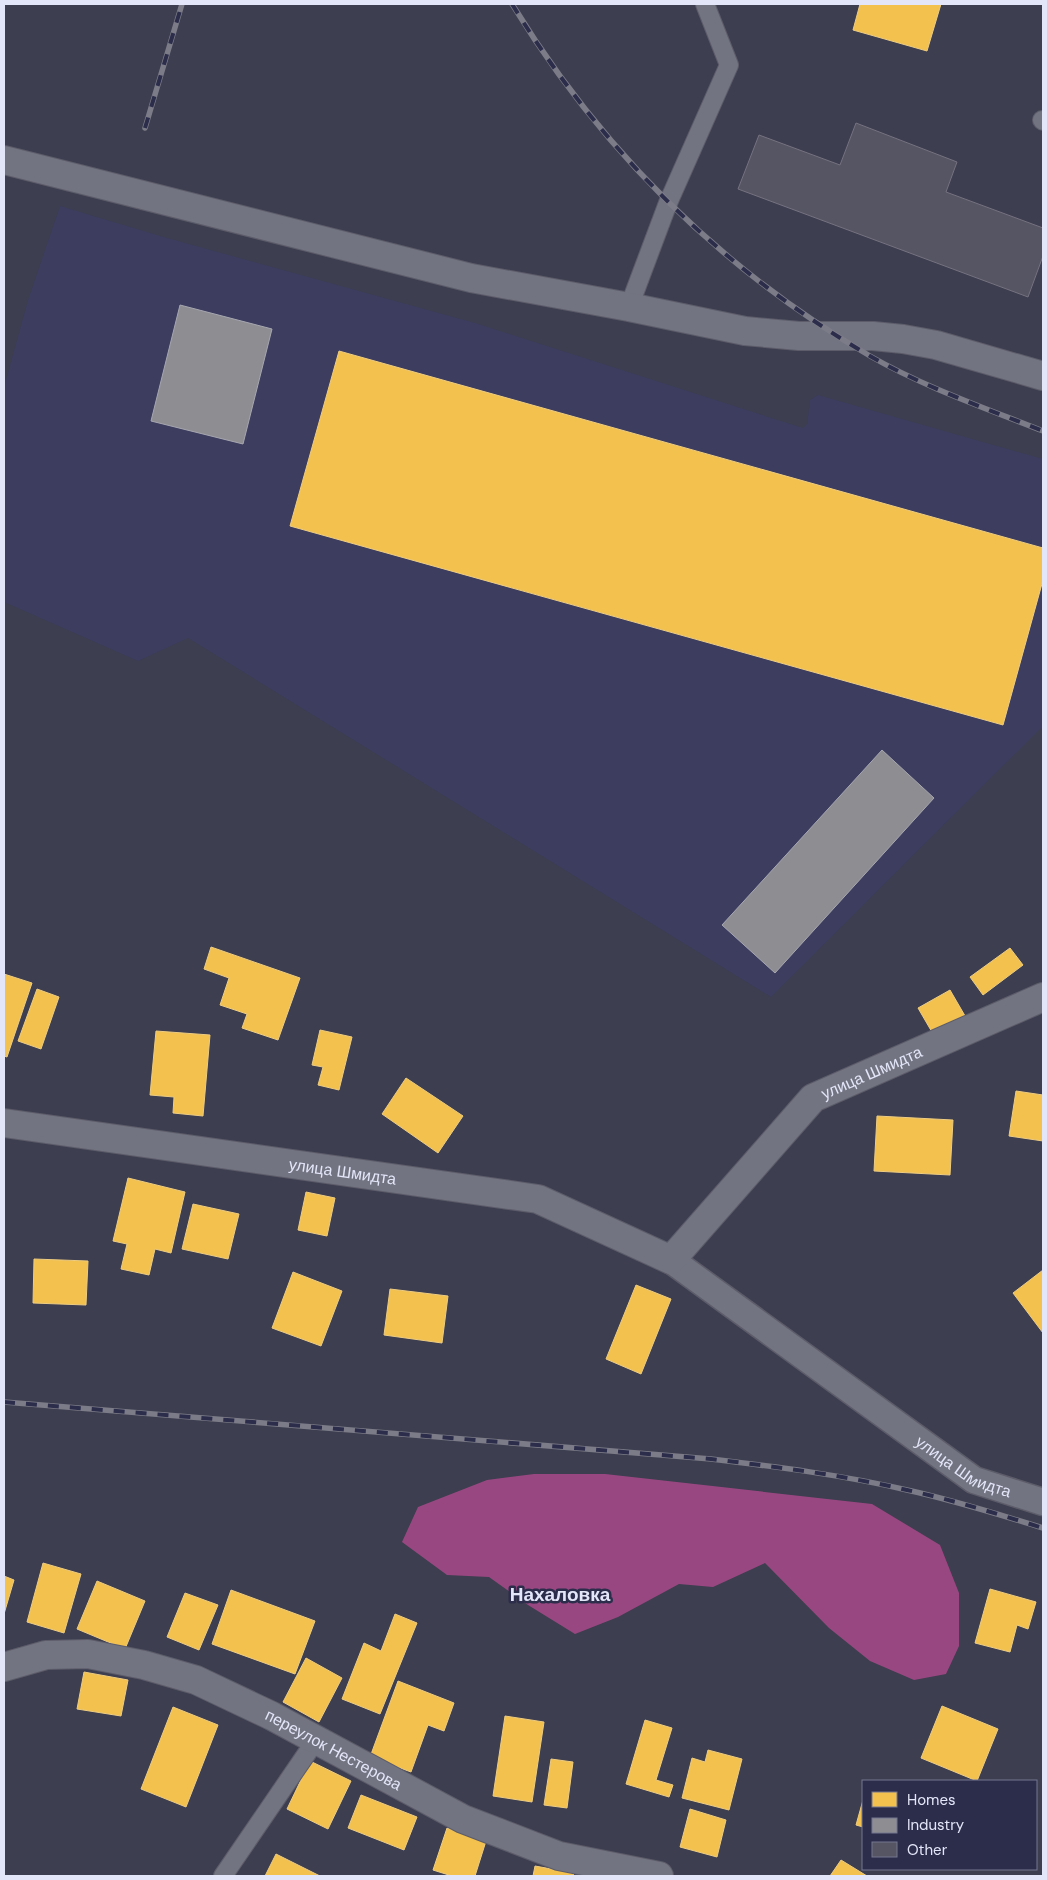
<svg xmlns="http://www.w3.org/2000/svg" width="1047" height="1880" font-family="'DM Sans',sans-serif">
  <rect width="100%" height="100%" fill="#3d3e4f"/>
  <path fill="#3c3d5f" d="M60 206 167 238 475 323 803 428 807 424 810 400 818 395 1043 459V726L771 997 188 638 138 661 4 602V387L28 300Z"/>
  <path fill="#994781" d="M534 1474H605L872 1504 940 1545 959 1593V1646L946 1674 914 1680 870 1661 829 1628 765 1563 713 1587 679 1584 618 1617 575 1634 528 1605 489 1577 447 1575 402 1542 418 1507 487 1480Z"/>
  <path fill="#f2c14e" stroke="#eecc81" d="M860 4H941L927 51 853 30Z
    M339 351 1043 548V580L1003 725 290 526Z
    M211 947 300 978 278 1040 242 1028 247 1014 220 1005 229 978 204 969Z
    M1010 948 1023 965 983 995 970 977Z
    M4 974 32 983 7 1057 4 1056Z
    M37 989 59 997 41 1049 18 1041Z
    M950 990 968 1021 936 1039 918 1008Z
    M320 1030 352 1037 339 1090 318 1085 323 1067 312 1065Z
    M156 1031 210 1035 203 1116 173 1113 174 1097 150 1095Z
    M406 1078 463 1116 438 1153 382 1114Z
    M1016 1091 1043 1095V1141L1009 1136Z
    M877 1116 953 1120 950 1175 874 1171Z
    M128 1178 185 1192 171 1253 155 1249 149 1275 121 1269 127 1244 113 1241Z
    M306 1192 335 1198 327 1236 298 1230Z
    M193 1204 239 1214 228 1259 182 1249Z
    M34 1259 88 1261 86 1305 33 1303Z
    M1043 1270V1333L1013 1293Z
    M293 1272 342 1291 321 1346 272 1328Z
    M636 1285 671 1299 641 1374 606 1359Z
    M390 1289 448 1296 442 1343 384 1335Z
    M43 1563 81 1574 64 1633 27 1622Z
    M4 1576 14 1580 4 1614Z
    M97 1581 145 1601 125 1649 77 1629Z
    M990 1589 1036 1602 1028 1629 1017 1625 1010 1652 975 1643Z
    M231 1590 315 1621 295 1674 212 1644Z
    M185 1593 218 1605 199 1650 167 1637Z
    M395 1614 417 1623 380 1714 342 1699 364 1643 381 1651Z
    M306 1658 342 1678 319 1722 283 1702Z
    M84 1672 128 1680 121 1716 77 1709Z
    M398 1681 454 1703 444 1731 428 1725 411 1772 370 1757Z
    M942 1706 998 1729 977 1781 921 1758Z
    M173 1707 218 1725 186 1807 141 1789Z
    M505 1716 544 1722 532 1802 493 1796Z
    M645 1720 672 1728 656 1780 673 1785 669 1797 626 1784Z
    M708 1750 742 1759 729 1810 682 1798 692 1758 705 1762Z
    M551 1759 573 1762 567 1808 544 1805Z
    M310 1761 351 1781 328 1829 287 1809Z
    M361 1795 417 1817 404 1850 348 1828Z
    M863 1800V1827L856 1825Z
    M690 1809 726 1820 717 1857 680 1847Z
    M447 1828 486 1841 475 1876H452L433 1870Z
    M276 1854 320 1876H265Z
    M841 1860 867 1876H830Z
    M535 1866 574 1873 573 1876H533Z"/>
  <path fill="#8d8d92" stroke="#a7a7b1" d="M180 305 272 329 243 444 151 421Z
    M882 750 934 798 775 973 722 925Z"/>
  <path fill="#565563" stroke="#757281" d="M856 123 957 162 946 192 1043 228V256L1028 297 738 189 759 135 840 165Z"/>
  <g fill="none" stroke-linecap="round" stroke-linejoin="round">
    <defs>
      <path id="service" d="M1042 120 1043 121
        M629 307 668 203 729 65 705 4
        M223 1876 316 1740"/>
      <g id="pedestrian">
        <path id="s1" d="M671 1260 974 1480 1043 1502"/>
      </g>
      <g id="minor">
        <path d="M4 160 471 278 629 307 745 331 799 336H873L903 339 936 345 1043 376"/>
        <path id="s2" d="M4 1123 538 1199 671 1260 813 1098 1043 997"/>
        <path id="s3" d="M4 1667 46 1655 88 1654 144 1665 196 1680 272 1716 463 1819 559 1856 659 1876"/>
      </g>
    </defs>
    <use href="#service" stroke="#5c5c6b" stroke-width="20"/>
    <use href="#pedestrian" stroke="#5c5c6b" stroke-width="29"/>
    <use href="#minor" stroke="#5c5c6b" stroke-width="30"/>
    <use href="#service" stroke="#737481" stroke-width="18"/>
    <use href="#pedestrian" stroke="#737481" stroke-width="26"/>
    <use href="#minor" stroke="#737481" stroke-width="28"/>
    <defs>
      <path id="rail" d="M512 4C602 151 721 269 870 356 924 387 985 408 1043 431
        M145 128 182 4
        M4 1402 711 1459C777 1467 843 1475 907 1490 953 1500 998 1514 1043 1528"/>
    </defs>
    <use href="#rail" stroke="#7c7c89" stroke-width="5.5"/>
    <use href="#rail" stroke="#2c2d4b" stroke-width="4" stroke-dasharray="11" stroke-linecap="butt"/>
  </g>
  <g text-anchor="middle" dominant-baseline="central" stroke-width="5" stroke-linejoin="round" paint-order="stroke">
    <g font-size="16" fill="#e3e5f8" stroke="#2c2d4b">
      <text stroke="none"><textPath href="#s2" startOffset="965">улица Шмидта</textPath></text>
      <text stroke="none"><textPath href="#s2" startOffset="342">улица Шмидта</textPath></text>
      <text stroke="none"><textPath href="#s1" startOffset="359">улица Шмидта</textPath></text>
      <text stroke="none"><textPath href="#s3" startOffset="351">переулок Нестерова</textPath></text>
    </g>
    <g font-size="19" font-weight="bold" fill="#e3e5f8" stroke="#2c2d4b">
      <text x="560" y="1594">Нахаловка</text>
    </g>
  </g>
  <rect width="1047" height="1880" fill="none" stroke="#e3e5f8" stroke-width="10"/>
  <rect x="862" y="1780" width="175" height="90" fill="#2c2d4b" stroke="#757790"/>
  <rect x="872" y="1792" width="25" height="15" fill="#f2c14e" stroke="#757790"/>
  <text x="907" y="1805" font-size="15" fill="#e3e5f8">Homes</text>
  <rect x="872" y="1818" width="25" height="15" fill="#8d8d92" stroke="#757790"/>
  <text x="907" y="1830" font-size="15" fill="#e3e5f8">Industry</text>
  <rect x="872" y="1842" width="25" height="15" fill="#565563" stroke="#757790"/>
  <text x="907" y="1855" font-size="15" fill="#e3e5f8">Other</text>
</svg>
